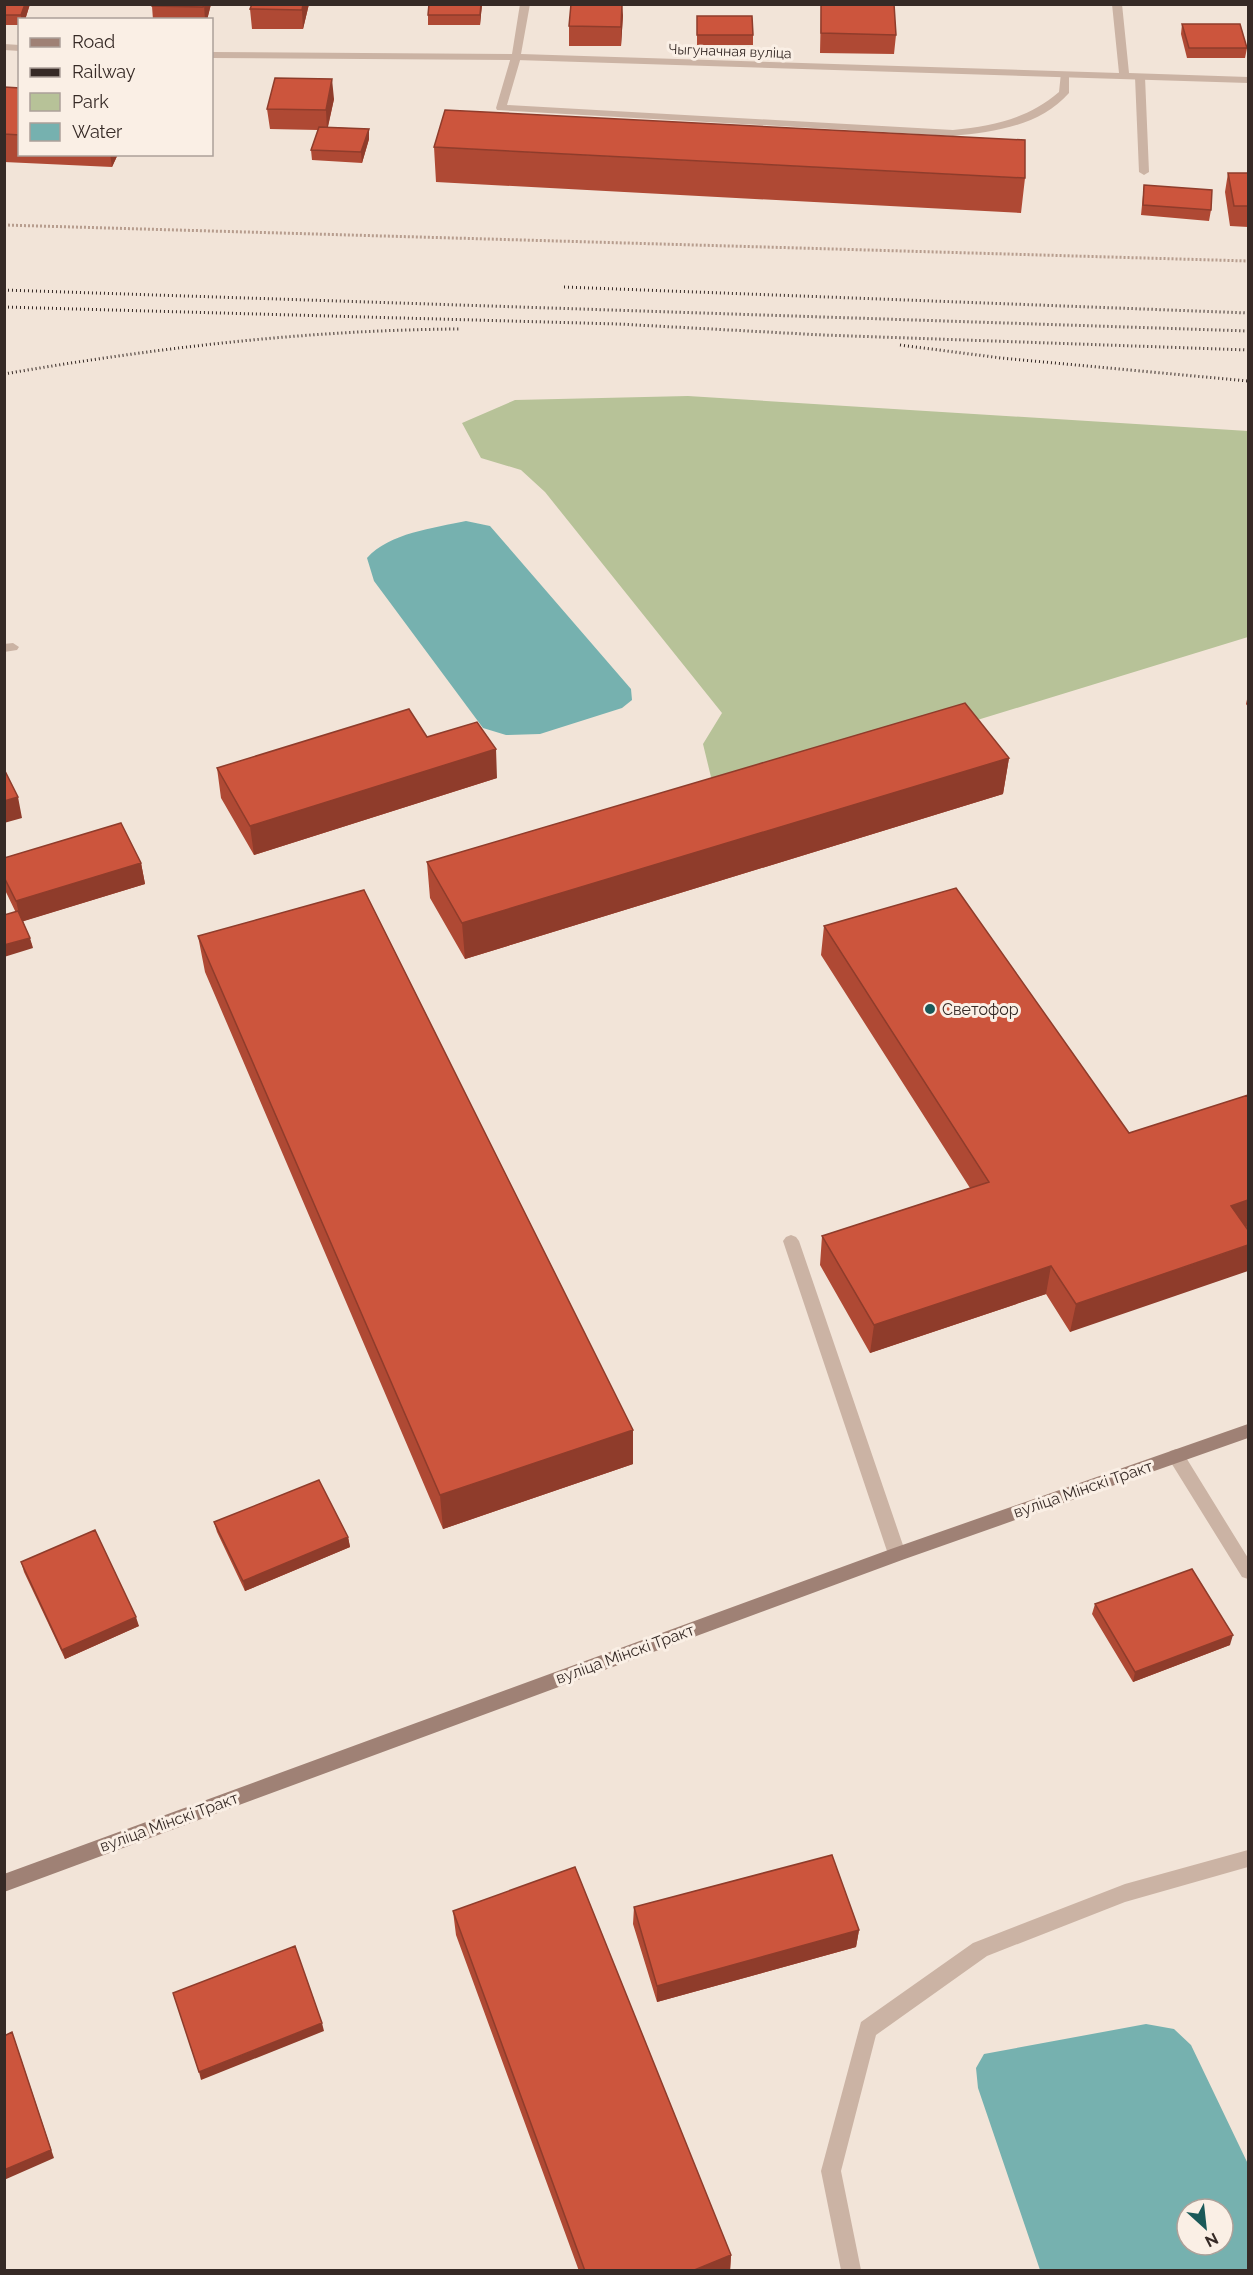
<svg xmlns="http://www.w3.org/2000/svg" width="1253" height="2275" font-family="Raleway,sans-serif">
  <rect width="100%" height="100%" fill="#f2e4d8"/>
  <path fill="#b7c298" d="M688 396 1248 431V637L759 787 727 786 711 777 703 744 722 713 545 492 521 470 481 458 462 423 515 400Z"/>
  <path fill="#76b1af" fill-rule="evenodd" d="M466 521 490 526 631 689 632 700 622 708 540 734 506 735 483 728 374 581 367 558C389 533 434 528 466 521Z
    M1146 2024 1174 2029 1191 2045 1248 2164V2270H1040L978 2088 976 2068 984 2054ZM1187 2209H1223V2245H1187Z"/>
  <g fill="none" stroke-linecap="round" stroke-linejoin="round">
    <path stroke="#b79d8e" stroke-width="3" stroke-dasharray="2 2" stroke-linecap="butt" d="M4 225 1248 261"/>
    <path fill="#cbb3a4" fill-rule="evenodd" d="M516 54 521 57 507 105 953 130C994 126 1027 119 1059 92L1061 73 1069 75V93C1040 126 994 132 953 136L497 110 496 108 511 57Z
      M1140 74 1145 77 1149 172 1144 175 1139 172 1135 77Z
      M13 643 19 647 17 650 4 652V644Z
      M791 1235 796 1237 799 1241 906 1554 903 1559 897 1561 891 1559 888 1554 783 1241 786 1237Z
      M1176 1449 1182 1451 1248 1558V1579L1242 1577 1170 1461 1168 1456 1170 1451Z
      M1248 1850V1867L1125 1902 987 1956 876 2035 841 2171 861 2270H841L821 2171 861 2022 973 1943 1125 1884Z"/>
    <path fill="#cbb3a4" fill-rule="evenodd" d="M520 4H530L521 54 1119 73 1112 4H1122L1129 73 1248 77V83L516 60 212 58V52L512 54Z
      M4 44 20 45V51L4 50Z"/>
    <path fill="#9f8175" fill-rule="evenodd" d="M1248 1424V1438L902 1560 4 1892V1874L891 1549Z"/>
    <path stroke="#362a26" stroke-width="3" stroke-dasharray="1 3" stroke-linecap="butt" d="M564 287 1248 313
      M4 290 1248 331
      M4 307 618 324 823 335 1248 350
      M900 345 1001 358 1248 381
      M4 374C155 348 306 330 459 329"/>
  </g>
  <path fill="#af4934" d="M4 4H30L25 20H20V25H4Z
    M211 4 207 20H153L152 6Z
    M309 4 303 29H252L250 9Z
    M482 4 480 25H428V15Z
    M821 4 896 35 894 54 820 53Z
    M623 15 621 46H569V26Z
    M697 16 753 35V45H697Z
    M1182 24 1247 48 1245 58H1187L1181 34Z
    M4 87 20 88V154H118L112 167 4 162Z
    M334 99 328 127 369 129V139L362 163 312 160 311 150 318 130 270 129 267 109Z
    M434 147 1025 178 1021 213 436 182Z
    M1228 173H1248V227L1230 226 1225 192Z
    M1144 185 1211 210 1209 221 1141 215Z
    M1248 695V707L1246 704Z
    M427 737 497 778 254 855 221 798 217 768Z
    M1009 758 1003 794 465 959 430 898 427 862Z
    M4 858 141 863 145 884 23 921 33 948 4 888Z
    M824 926 1248 1226 1070 1332 1046 1294 870 1353 820 1265 822 1236 970 1188 821 955Z
    M198 936 633 1464 443 1529 205 972Z
    M214 1522 348 1537 350 1547 245 1591 217 1532Z
    M21 1562 139 1626 65 1659 24 1572Z
    M1095 1604 1230 1645 1133 1682 1092 1614Z
    M634 1907 859 1930 856 1947 657 2002 633 1924Z
    M453 1911 731 2255 730 2271H579L456 1935Z"/>
  <path fill="#8f3c2b" d="M25 4H30L25 20H21V15Z
    M204 4H211L207 20H205Z
    M303 4H309L303 29 302 10Z
    M481 4H482L480 25V15Z
    M622 4 623 15 621 46V27Z
    M332 79 334 99 327 130 326 110Z
    M369 129V139L362 163 361 152Z
    M110 154H118L112 167Z
    M496 749 497 778 254 855 250 826Z
    M1009 758 1003 794 465 959 462 923Z
    M18 797 22 818 4 823V801Z
    M141 863 145 884 21 922 16 901Z
    M30 938 33 948 4 957V945Z
    M1248 1200V1226L1223 1235 1231 1206Z
    M1248 1245V1271L1070 1332 1076 1304Z
    M1051 1266 1046 1294 870 1353 874 1325Z
    M633 1430V1464L443 1529 440 1495Z
    M348 1537 350 1547 245 1591 243 1581Z
    M136 1617 139 1626 65 1659 62 1650Z
    M1233 1635 1230 1645 1133 1682 1135 1672Z
    M859 1930 856 1947 657 2002V1986Z
    M322 2023 324 2031 201 2080 199 2072Z
    M12 2032 54 2158 4 2180Z
    M731 2255 730 2271H692Z"/>
  <path fill="#cc553d" stroke="#8f3c2b" stroke-width="1.5" d="M4 4H25L21 15H4Z
    M152 4H204L203 7 152 6Z
    M252 4H303L302 10 250 9Z
    M429 4H481L480 15H428Z
    M571 4H622L621 27 569 26Z
    M821 4H894L896 35 821 33Z
    M697 16H752L753 35H697Z
    M1182 24H1240L1247 48H1189Z
    M275 78 332 79 326 110 267 109Z
    M4 87 20 88V135L4 134Z
    M445 110 1025 140V178L434 147Z
    M319 127 369 129 361 152 311 150Z
    M1228 173H1248V206H1234Z
    M1144 185 1212 190 1211 210 1143 205Z
    M965 703 1009 758 462 923 427 862Z
    M409 709 427 737 477 722 496 749 250 826 217 768Z
    M4 769 18 797 4 801Z
    M121 823 141 863 16 901 4 877V858Z
    M956 888 1129 1133 1248 1095V1200L1231 1206 1248 1230V1245L1076 1304 1051 1266 874 1325 822 1236 989 1182 824 926Z
    M364 890 633 1430 440 1495 198 936Z
    M18 911 30 938 4 945V915Z
    M319 1480 348 1537 243 1581 214 1522Z
    M95 1530 136 1617 62 1650 21 1562Z
    M1192 1569 1233 1635 1135 1672 1095 1604Z
    M832 1855 859 1930 657 1986 634 1907Z
    M575 1867 731 2255 692 2271H585L453 1911Z
    M295 1946 322 2023 199 2072 173 1993Z
    M12 2032 51 2150 4 2170V2036Z"/>
  <circle fill="#1a5959" stroke="#faefe5" stroke-width="2" cx="930" cy="1009" r="6"/>
  <g text-anchor="middle" dominant-baseline="central" stroke-width="6" stroke-linejoin="round" paint-order="stroke">
    <g font-size="14" fill="#362a26" stroke="#faefe5">
      <text transform="translate(730 51) rotate(2)">Чыгуначная вуліца</text>
    </g>
    <g font-size="16" fill="#362a26" stroke="#faefe5" text-anchor="start">
      <text x="942" y="1009">Светофор</text>
    </g>
    <g font-size="16" fill="#362a26" stroke="#faefe5">
      <text transform="translate(1083 1489) rotate(-19)">вуліца Мінскі Тракт</text>
      <text transform="translate(625 1654) rotate(-20)">вуліца Мінскі Тракт</text>
      <text transform="translate(169 1822) rotate(-20)">вуліца Мінскі Тракт</text>
    </g>
  </g>
  <rect width="1253" height="2275" fill="none" stroke="#362a26" stroke-width="12"/>
  <rect x="18" y="18" width="195" height="138" fill="#faefe5" stroke="#aca099" stroke-width="1.5"/>
  <rect x="30" y="38" width="30" height="9" fill="#9f8175" stroke="#aca099" stroke-width="1.5"/>
  <text x="72" y="48" font-size="18" fill="#362a26">Road</text>
  <rect x="30" y="68" width="30" height="9" fill="#362a26" stroke="#aca099" stroke-width="1.5"/>
  <text x="72" y="78" font-size="18" fill="#362a26">Railway</text>
  <rect x="30" y="93" width="30" height="18" fill="#b7c298" stroke="#aca099" stroke-width="1.5"/>
  <text x="72" y="108" font-size="18" fill="#362a26">Park</text>
  <rect x="30" y="123" width="30" height="18" fill="#76b1af" stroke="#aca099" stroke-width="1.5"/>
  <text x="72" y="138" font-size="18" fill="#362a26">Water</text>
  <g transform="translate(1205 2227) rotate(153)"><circle r="28" fill="#faefe5" stroke="#aca099" stroke-width="1.5"/>
  <path d="M0-4.5L10 22L0 15L-10 22Z" fill="#1a5959"/>
  <text y="-9" font-size="16" font-weight="bold" text-anchor="middle" fill="#362a26">N</text>
  </g>
</svg>
